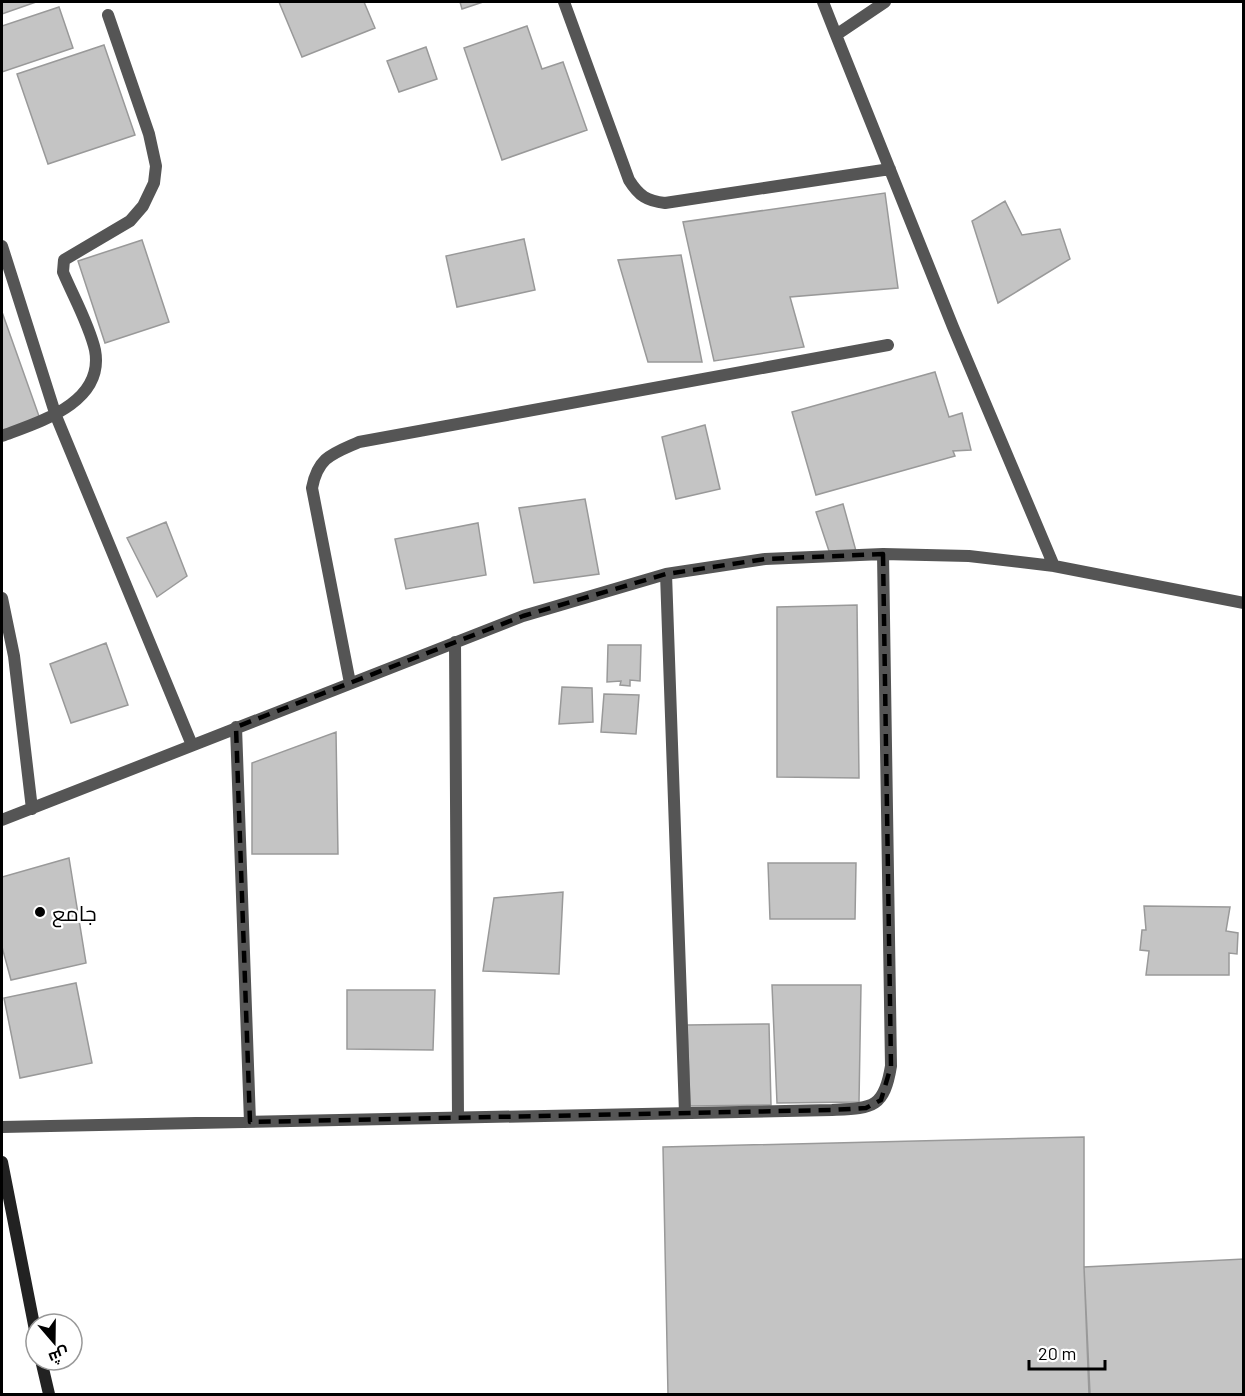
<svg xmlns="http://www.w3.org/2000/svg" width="1245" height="1396" font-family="Barlow,Cairo,sans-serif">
  <rect width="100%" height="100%" fill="#fff"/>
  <path fill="#c4c4c4" stroke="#999" stroke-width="1.5" d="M2 2H36L2 14Z
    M279 2H364L375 28 302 57Z
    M460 2H483L462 9Z
    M59 7 73 48 2 72V26Z
    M527 26 542 69 563 62 587 130 502 160 464 48Z
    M104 45 135 135 48 164 17 74Z
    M426 47 437 79 399 92 387 61Z
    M885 193 898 288 790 297 804 347 714 361 683 222Z
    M1005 201 1022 235 1060 229 1070 259 998 303 972 221Z
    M524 239 535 290 457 307 446 256Z
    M142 240 169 322 105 343 78 261Z
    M681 255 702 362H648L618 260Z
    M2 312 40 419 2 433Z
    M935 372 949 417 962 413 971 450 953 451 955 456 816 495 792 412Z
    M705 425 720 489 676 499 662 437Z
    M585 499 599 574 534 583 519 508Z
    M843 504 856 551H829L816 512Z
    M166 522 187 576 157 597 127 538Z
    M478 523 486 575 406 589 395 539Z
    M857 605 859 778 777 777V607Z
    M106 643 128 705 71 723 50 664Z
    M608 645H641L640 681 630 680V686L620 685 621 681 607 682Z
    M562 687 592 688 593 722 559 724Z
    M604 694 639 695 636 734 601 732Z
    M336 732 338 854H252V763Z
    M69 858 86 963 11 980 2 947V877Z
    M768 863H856L855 919H770Z
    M563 892 559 974 483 971 494 898Z
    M1144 906 1230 907 1226 931 1238 933 1237 954 1229 953V975H1146L1149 951 1140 950 1142 930H1146Z
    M76 983 92 1063 20 1078 4 998Z
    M772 985H861L859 1102 777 1103Z
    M347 990H435L433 1050 347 1049Z
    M769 1024 771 1105 690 1106 687 1025Z
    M1084 1137V1267L1090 1394H668L663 1147Z
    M1244 1259V1394H1089L1084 1267Z"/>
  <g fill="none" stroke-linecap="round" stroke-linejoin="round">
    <path stroke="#555" stroke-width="12" d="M564 2 629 180C639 196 647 201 665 203L890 169
      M823 2 836 35
      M885 2 836 35 953 327 1054 566
      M2 246 56 416 192 745
      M2 436C39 422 105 403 95 350 89 324 73 296 63 272L64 260 130 221 143 206 154 183 156 166 149 134 108 15
      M666 574 685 1113
      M2 598 14 656 32 809
      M455 642 458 1118
      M350 683 312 488C318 457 332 454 359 442L888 345
      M236 727 250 1122
      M2 820 523 616 666 574 765 559 883 554 969 556 1054 566 1244 603
      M2 1127 832 1110C872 1108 884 1109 891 1066L883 554"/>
    <path stroke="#222" stroke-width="12" d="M2 1162 36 1335
      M41 1360 49 1394"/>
  </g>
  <path fill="none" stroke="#000" stroke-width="4.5" stroke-dasharray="12 8" stroke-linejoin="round" d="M883 554 891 1066 881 1100 866 1108 832 1110 250 1122 236 727 523 616 666 574 765 559Z"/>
  <circle fill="#000" stroke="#fff" stroke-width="2" cx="40" cy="912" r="6"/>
  <g text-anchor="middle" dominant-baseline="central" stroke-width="4.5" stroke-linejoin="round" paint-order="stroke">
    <g font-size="21" fill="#000" stroke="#fff" text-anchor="start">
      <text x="52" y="912">جامع</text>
    </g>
  </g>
  <rect width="1245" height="1396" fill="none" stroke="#000000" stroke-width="6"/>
  <g transform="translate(54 1342) rotate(160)"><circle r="28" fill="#ffffff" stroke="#999999" stroke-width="1.5"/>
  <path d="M0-4.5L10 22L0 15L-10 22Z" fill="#000000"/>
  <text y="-9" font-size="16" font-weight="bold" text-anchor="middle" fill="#000000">ش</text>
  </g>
  <path d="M1029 1360v9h76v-9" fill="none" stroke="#000000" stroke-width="3"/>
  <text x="1038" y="1360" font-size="18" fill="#000000" stroke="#ffffff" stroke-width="4.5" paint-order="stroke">20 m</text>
</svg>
